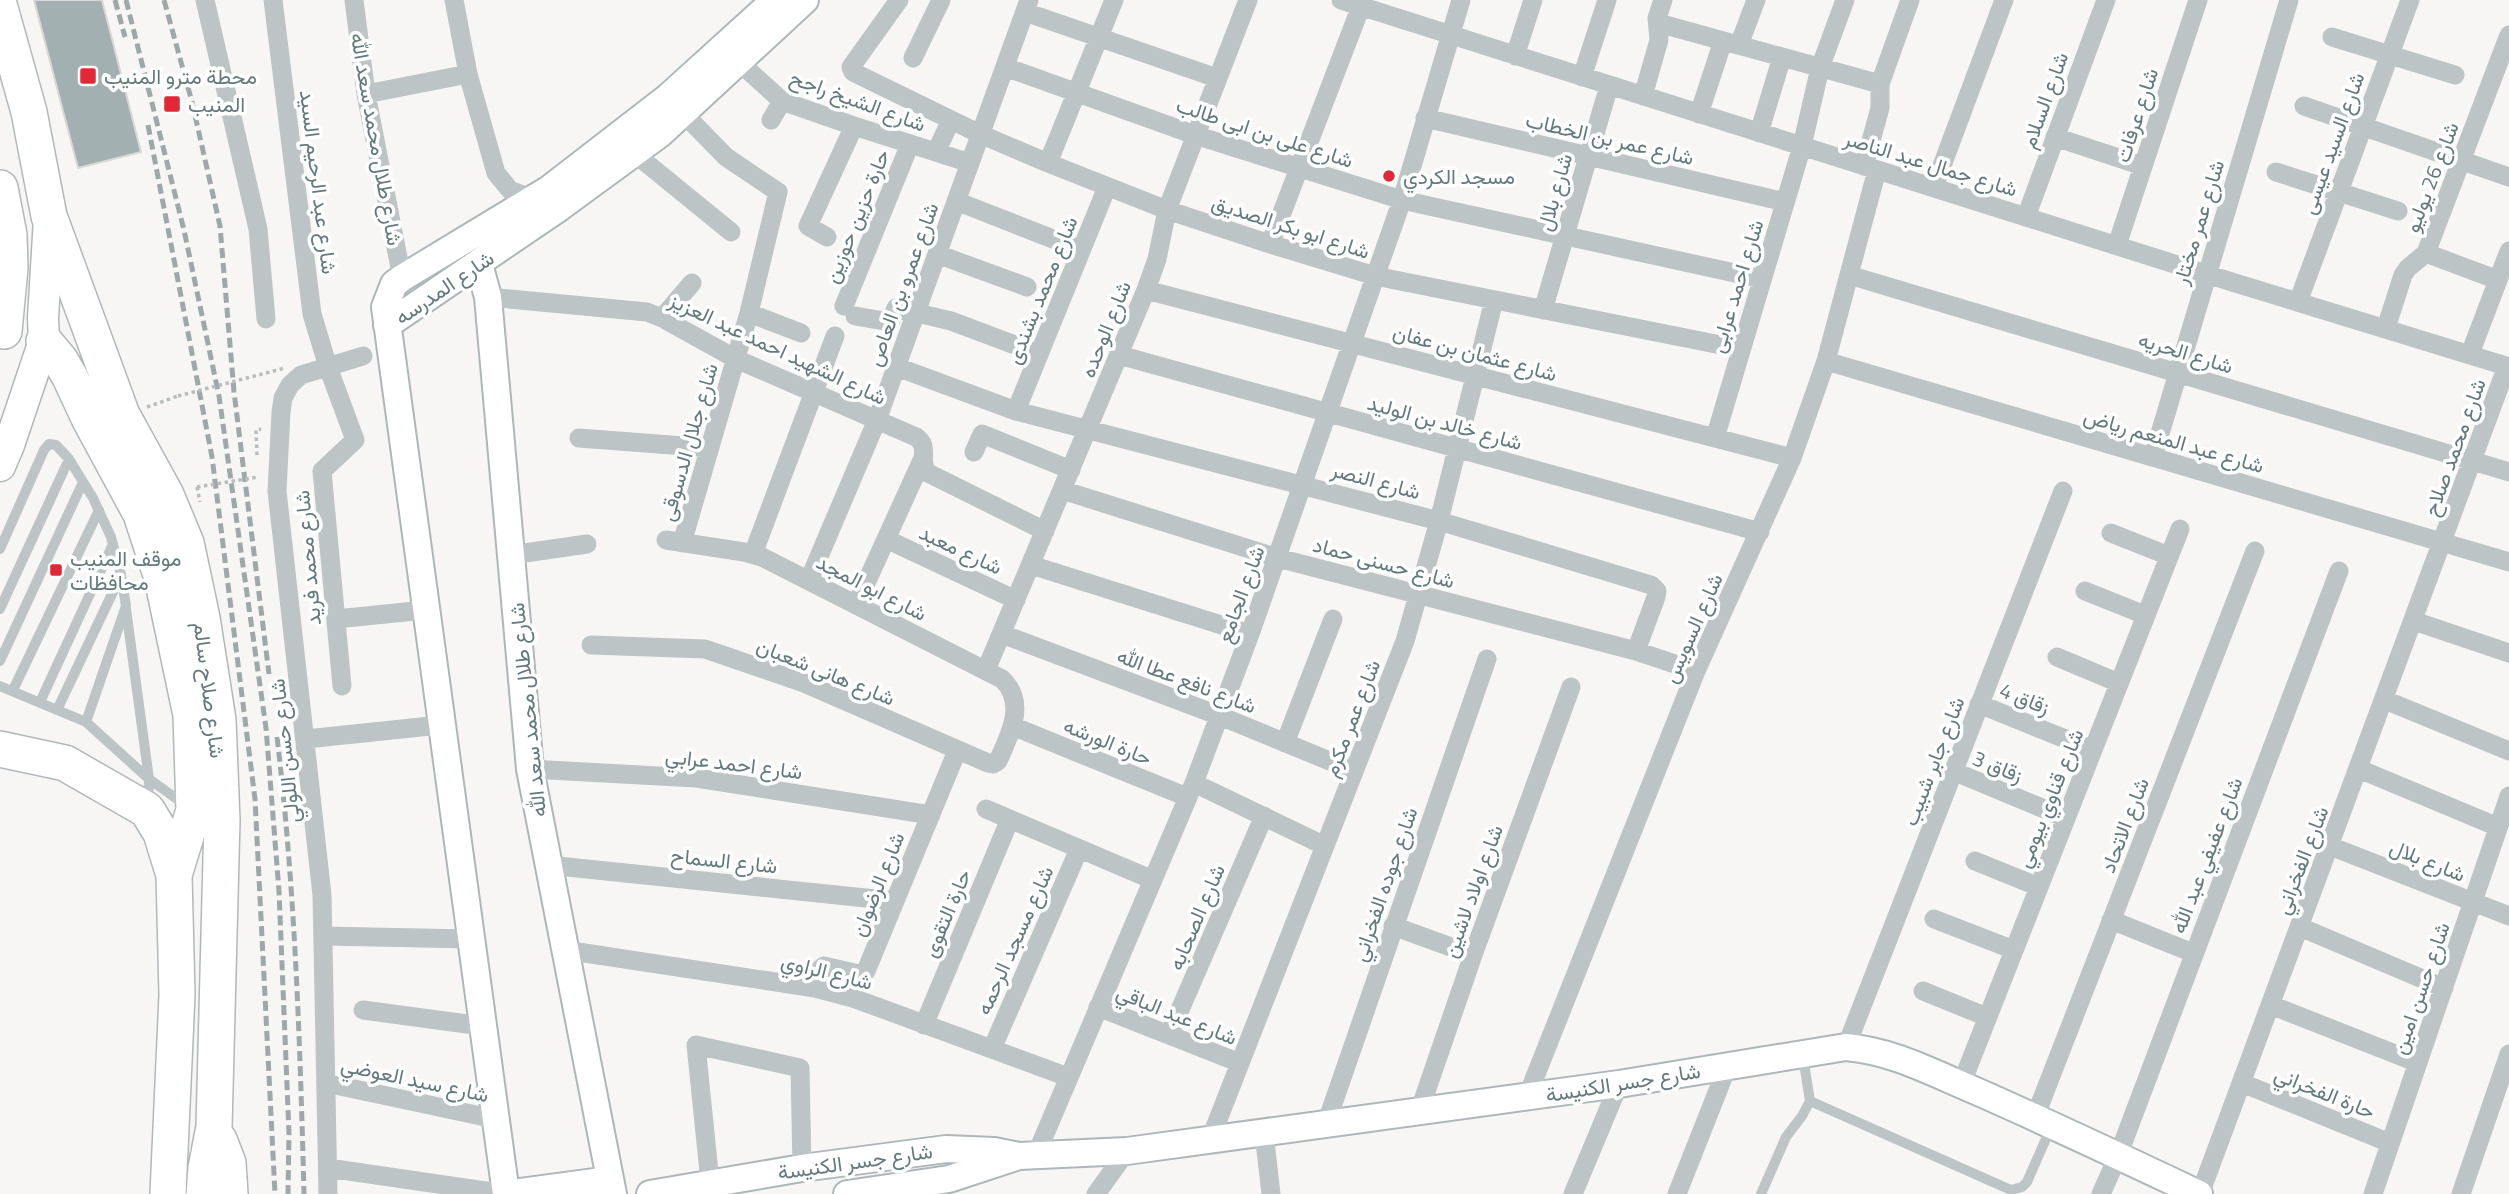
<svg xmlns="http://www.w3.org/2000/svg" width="2509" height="1194" font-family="'Titillium Web',Vazirmatn,sans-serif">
  <rect width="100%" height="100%" fill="#f7f6f4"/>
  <path fill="#a2b0b1" stroke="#d8d8d6" stroke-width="2" d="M34 0H102L141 152 78 168Z"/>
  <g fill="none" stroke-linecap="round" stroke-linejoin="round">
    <defs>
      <path id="secondary" d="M479 264 488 297 530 769 613 1194
        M387 325 559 208 660 134 805 0
        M506 1194 385 307 394 284 402 278 549 189 668 97 775 0
        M506 1194 609 1180
        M650 1194 802 1168 946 1149 994 1151 1019 1156 1127 1151 1619 1084 1846 1047C1893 1051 1933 1073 1976 1091 2051 1124 2125 1159 2199 1194
        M847 1194 949 1179 1019 1156"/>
      <path id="primary" d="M0 466 9 445 44 341 43 318 49 219"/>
      <path id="highway" d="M0 8 29 112 49 216 122 415 166 495 186 543 202 618 218 720 222 820 214 1127 206 1168 204 1194
        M0 188 9 235 10 268 4 331
        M44 341 60 360 70 377 90 420 141 514 162 578 191 715 194 810 174 875 177 995 168 1194
        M0 749 65 763 147 810 161 833 174 875
        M219 1140 228 1163 230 1194"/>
    </defs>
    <use href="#secondary" stroke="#adb7b9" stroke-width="30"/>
    <use href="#primary" stroke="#afb7b8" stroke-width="33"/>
    <use href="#highway" stroke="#b1b8b9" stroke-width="38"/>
    <path stroke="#b8bdbe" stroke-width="3.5" stroke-dasharray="3.5 3.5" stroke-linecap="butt" d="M147 407 178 396
      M257 455 256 430 261 429
      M197 487 200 502"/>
    <path stroke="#bdc4c6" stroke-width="10" d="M0 549 44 450 49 444 56 445 69 459 93 498 111 537 121 575 126 606 86 722
      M0 609 69 459
      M126 609 149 779 148 803
      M0 661 83 482
      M0 686 86 722 149 779 184 804
      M13 690 99 510
      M40 702 113 544
      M57 710 121 575
      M1810 1101 2011 1190 2022 1187 2027 1182 2052 1125
      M1761 1194 1786 1137 1802 1116 1810 1101 1803 1057"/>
    <path stroke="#bdc4c6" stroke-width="19" d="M205 0 258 229 266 319
      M273 0 312 314 328 367 355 440 322 471 342 686
      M354 0 366 94 402 278
      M454 0 468 74 496 173 510 190 541 202
      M899 0 851 67 853 72 980 134 1048 163 1167 210 1270 244 1375 276 1741 349
      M1341 0 2206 274 2509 367
      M1025 12 1217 78
      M1658 23 1880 84
      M2332 37 2455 75
      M1739 45 1756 0
      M1515 56 1533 0
      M913 58 941 0
      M740 63 782 101 854 126 970 163
      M1005 67 1195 135 1402 200 1762 279
      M1582 77 1607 0
      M366 94 468 74
      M1643 96 1659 40 1657 18 1663 0
      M2304 106 2509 177
      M1699 114 1723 41
      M1425 118 1785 202
      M771 120 782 101
      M1759 133 1782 57
      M2055 137 2143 166
      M936 152 951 120
      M634 153 731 232
      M1048 163 1114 0
      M1864 166 1880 108V84L1910 0
      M2276 172 2398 211
      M1934 187 2004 0
      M956 201 1081 250
      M2026 217 2106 0
      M827 237 808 226 854 126
      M1270 244 1361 6
      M2117 245 2198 0
      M2426 253 2498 280
      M937 254 1027 287
      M1849 275 2509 472
      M1146 290 1792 458
      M488 297 647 312 662 318 736 359 916 437C931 447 917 461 928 473L1045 531
      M2298 302 2410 0
      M844 306 910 144
      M1543 310 1609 86
      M749 313 801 333
      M855 316 890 322 896 308 951 321 1039 354
      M662 318 692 283
      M2386 328 2403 275 2408 268 2426 253 2509 35
      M2470 354 2509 251
      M1119 355 1760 532
      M1826 361 2509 562
      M897 367 1016 411 1439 521 1651 585 1657 591 1656 597 1636 651
      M1016 411 1107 187
      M579 438 710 448
      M1715 438 1802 146 1820 68 1845 0
      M974 452 982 434 1071 470
      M2153 457 2289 0
      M1062 490 1278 558 1636 651 1696 671
      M2111 533 2169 556
      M886 539 1016 600
      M682 543 749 313 778 192 726 157 684 114
      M753 554 835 336
      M511 555 587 544
      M1031 565 1250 634
      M809 580 877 420 1029 0
      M2085 591 2145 615
      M856 605 923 458
      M336 619 425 610
      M2414 621 2509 653
      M1002 634 1220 716 1354 771
      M591 645 705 649 804 683 988 763 993 764 998 761C1010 734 1027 703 1002 679L762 557 744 552 666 540
      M2057 657 2119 683
      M986 670 1146 290 1157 259 1167 210 1248 0
      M2385 700 2509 751
      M1979 704 2093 750
      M1012 726 1187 797
      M306 739 440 725
      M1285 743 1333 619
      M530 769 696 778 931 815
      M2359 769 2498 827
      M1953 771 2066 818
      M1194 783 1325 846
      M986 809 1153 880
      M2330 846 2509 916
      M1975 861 2039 887
      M548 865 895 901
      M1934 919 2014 950
      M2111 920 2193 953
      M1393 926 1473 955
      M2300 927 2444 988
      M324 936 470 939
      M565 950 815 988 853 998 1068 1077
      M815 988 819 970 824 966 859 974 866 971 957 751
      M1923 991 1987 1017
      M2271 1005 2418 1063
      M1098 1007 1240 1063
      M363 1010 482 1026
      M924 1025 1010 819
      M1169 1035 1264 816
      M1846 1047 2063 491
      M992 1049 1079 849
      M326 1083 495 1119
      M2242 1083 2390 1143
      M1961 1085 2180 529
      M1527 1097 1696 671 1792 458 1826 361 1877 170
      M1419 1112 1473 955 1571 687
      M2035 1117 2255 551
      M1326 1124 1487 659
      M1264 1133 1271 1194
      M1210 1140 1405 641 1439 521 1494 300
      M1036 1155 1194 783 1250 634 1402 200 1461 0
      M328 1168 506 1194
      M710 1182 696 1045 800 1068 802 1168
      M328 1194 322 895 277 491 281 412 283 398 290 385 301 375 363 356
      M1096 1194 1127 1151
      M1573 1194 1619 1084
      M1677 1194 1728 1065
      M2101 1194 2118 1156 2339 571
      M2200 1194 2507 366
      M2373 1194 2509 796
      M2461 1194 2509 1054"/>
    <use href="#secondary" stroke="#fff" stroke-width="26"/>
    <use href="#primary" stroke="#fff" stroke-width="30"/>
    <use href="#highway" stroke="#fff" stroke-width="35"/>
    <path stroke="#9da8aa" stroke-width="5" stroke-dasharray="10 5" stroke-linecap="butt" d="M115 0 125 37
      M126 0 184 230 219 396 266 728 279 891 289 1134 288 1194
      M164 0 192 102 220 226 234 392 269 674
      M148 125 212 457 255 799 275 1194
      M277 737C295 888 300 1041 304 1194"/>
    <path stroke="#b8bdbe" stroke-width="3.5" stroke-dasharray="3.5 3.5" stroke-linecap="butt" d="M178 396 285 368
      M197 487 258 477"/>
  </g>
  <g fill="#e22836" stroke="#fff" stroke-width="2.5">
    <rect x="79" y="67" width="18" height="18" rx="3.5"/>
    <rect x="163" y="95" width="18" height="18" rx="3.5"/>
    <circle cx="1389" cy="176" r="7"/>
    <rect x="49" y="563" width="14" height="14" rx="3.5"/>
  </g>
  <g text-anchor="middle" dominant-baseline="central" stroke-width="7" stroke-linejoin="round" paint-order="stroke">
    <g font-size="21" fill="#627a7e" stroke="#fff" text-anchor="start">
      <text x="104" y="76">محطة مترو المنيب</text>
      <text x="188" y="104">المنيب</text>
      <text x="1403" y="176">مسجد الكردي</text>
      <text x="70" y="558">موقف المنيب<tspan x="70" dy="24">محافظات</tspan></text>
    </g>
    <g font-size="21" fill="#627a7e" stroke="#fff">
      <text transform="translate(858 100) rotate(20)">شارع الشيخ راجح</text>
      <text transform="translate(2044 100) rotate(-70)">شارع السلام</text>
      <text transform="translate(2136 115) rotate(-72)">شارع عرفات</text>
      <text transform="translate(1265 132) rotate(18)">شارع على بن ابى طالب</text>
      <text transform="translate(1610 138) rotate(13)">شارع عمر بن الخطاب</text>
      <text transform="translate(377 139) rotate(80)">شارع طلال محمد سعد الله</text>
      <text transform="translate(2332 143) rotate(-70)">شارع السيد عيسى</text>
      <text transform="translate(1931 163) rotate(17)">شارع جمال عبد الناصر</text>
      <text transform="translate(2431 177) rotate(-69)">شارع 26 يوليو</text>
      <text transform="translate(319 182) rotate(83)">شارع عبد الرحيم السيد</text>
      <text transform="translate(1554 192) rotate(-74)">شارع بلال</text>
      <text transform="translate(856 216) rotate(-68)">حارة حزين حوزين</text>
      <text transform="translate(2198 222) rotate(-73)">شارع عمر مختار</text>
      <text transform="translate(1291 226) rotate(18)">شارع ابو بكر الصديق</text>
      <text transform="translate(902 284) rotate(-70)">شارع عمرو بن العاص</text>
      <text transform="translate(1736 286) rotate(-73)">شارع احمد عرابى</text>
      <text transform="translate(444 287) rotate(-34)">شارع المدرسه</text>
      <text transform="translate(1041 290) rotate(-68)">شارع محمد بشندى</text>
      <text transform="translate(1105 329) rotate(-68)">شارع الوحده</text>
      <text transform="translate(778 348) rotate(25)">شارع الشهيد احمد عبد العزيز</text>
      <text transform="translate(1475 352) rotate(15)">شارع عثمان بن عفان</text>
      <text transform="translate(2186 352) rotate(17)">شارع الحريه</text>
      <text transform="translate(1445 422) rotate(15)">شارع خالد بن الوليد</text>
      <text transform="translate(2174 440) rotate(16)">شارع عبد المنعم رياض</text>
      <text transform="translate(688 442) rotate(-74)">شارع جلال الدسوقى</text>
      <text transform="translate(2454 447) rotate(-70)">شارع محمد صلاح</text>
      <text transform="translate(1376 480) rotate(15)">شارع النصر</text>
      <text transform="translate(961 549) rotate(25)">شارع معبد</text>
      <text transform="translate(307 558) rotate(-95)">شارع محمد فريد</text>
      <text transform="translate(1384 562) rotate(15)">شارع حسنى حماد</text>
      <text transform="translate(872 587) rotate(27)">شارع ابو المجد</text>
      <text transform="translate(1240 594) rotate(-70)">شارع الجامع</text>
      <text transform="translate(1692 628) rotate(-66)">شارع السويس</text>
      <text transform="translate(826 671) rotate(22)">شارع هانى شعبان</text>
      <text transform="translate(1187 680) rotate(21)">شارع نافع عطا الله</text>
      <text transform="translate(210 690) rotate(83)">شارع صلاح سالم</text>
      <text transform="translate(2025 698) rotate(22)">زقاق 4</text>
      <text transform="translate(527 710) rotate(-96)">شارع طلال محمد سعد الله</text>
      <text transform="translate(1351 718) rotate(-69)">شارع عمر مكرم</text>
      <text transform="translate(1108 741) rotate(22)">حارة الورشه</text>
      <text transform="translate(284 751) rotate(-96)">شارع حسن اللولي</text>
      <text transform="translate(1933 761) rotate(-69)">شارع جابر شبيب</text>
      <text transform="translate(734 763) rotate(7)">شارع احمد عرابي</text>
      <text transform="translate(1998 766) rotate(22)">زقاق 3</text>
      <text transform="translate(2049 798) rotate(-68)">شارع قناوي بيومي</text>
      <text transform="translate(2124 825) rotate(-69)">شارع الاتحاد</text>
      <text transform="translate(2206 855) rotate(-69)">شارع عفيفي عبد الله</text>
      <text transform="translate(724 860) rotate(6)">شارع السماح</text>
      <text transform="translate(2301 860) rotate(-69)">شارع الفخراني</text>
      <text transform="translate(2428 860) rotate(22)">شارع بلال</text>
      <text transform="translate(877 884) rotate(-68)">شارع الرضوان</text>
      <text transform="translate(1384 884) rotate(-71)">شارع جوده الفخراني</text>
      <text transform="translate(1472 891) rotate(-70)">شارع اولاد لاشين</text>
      <text transform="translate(946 913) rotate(-67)">حارة التقوى</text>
      <text transform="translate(1196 917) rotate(-67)">شارع الصحابه</text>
      <text transform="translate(1014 940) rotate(-66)">شارع مسجد الرحمه</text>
      <text transform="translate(827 971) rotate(14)">شارع الراوي</text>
      <text transform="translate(2420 988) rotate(-71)">شارع حسن امين</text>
      <text transform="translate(1177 1014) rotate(22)">شارع عبد الباقي</text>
      <text transform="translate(415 1079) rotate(12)">شارع سيد العوضي</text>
      <text transform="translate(1623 1082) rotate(-9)">شارع جسر الكنيسة</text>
      <text transform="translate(2325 1092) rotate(22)">حارة الفخراني</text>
      <text transform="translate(855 1161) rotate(-8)">شارع جسر الكنيسة</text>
    </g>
  </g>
</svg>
